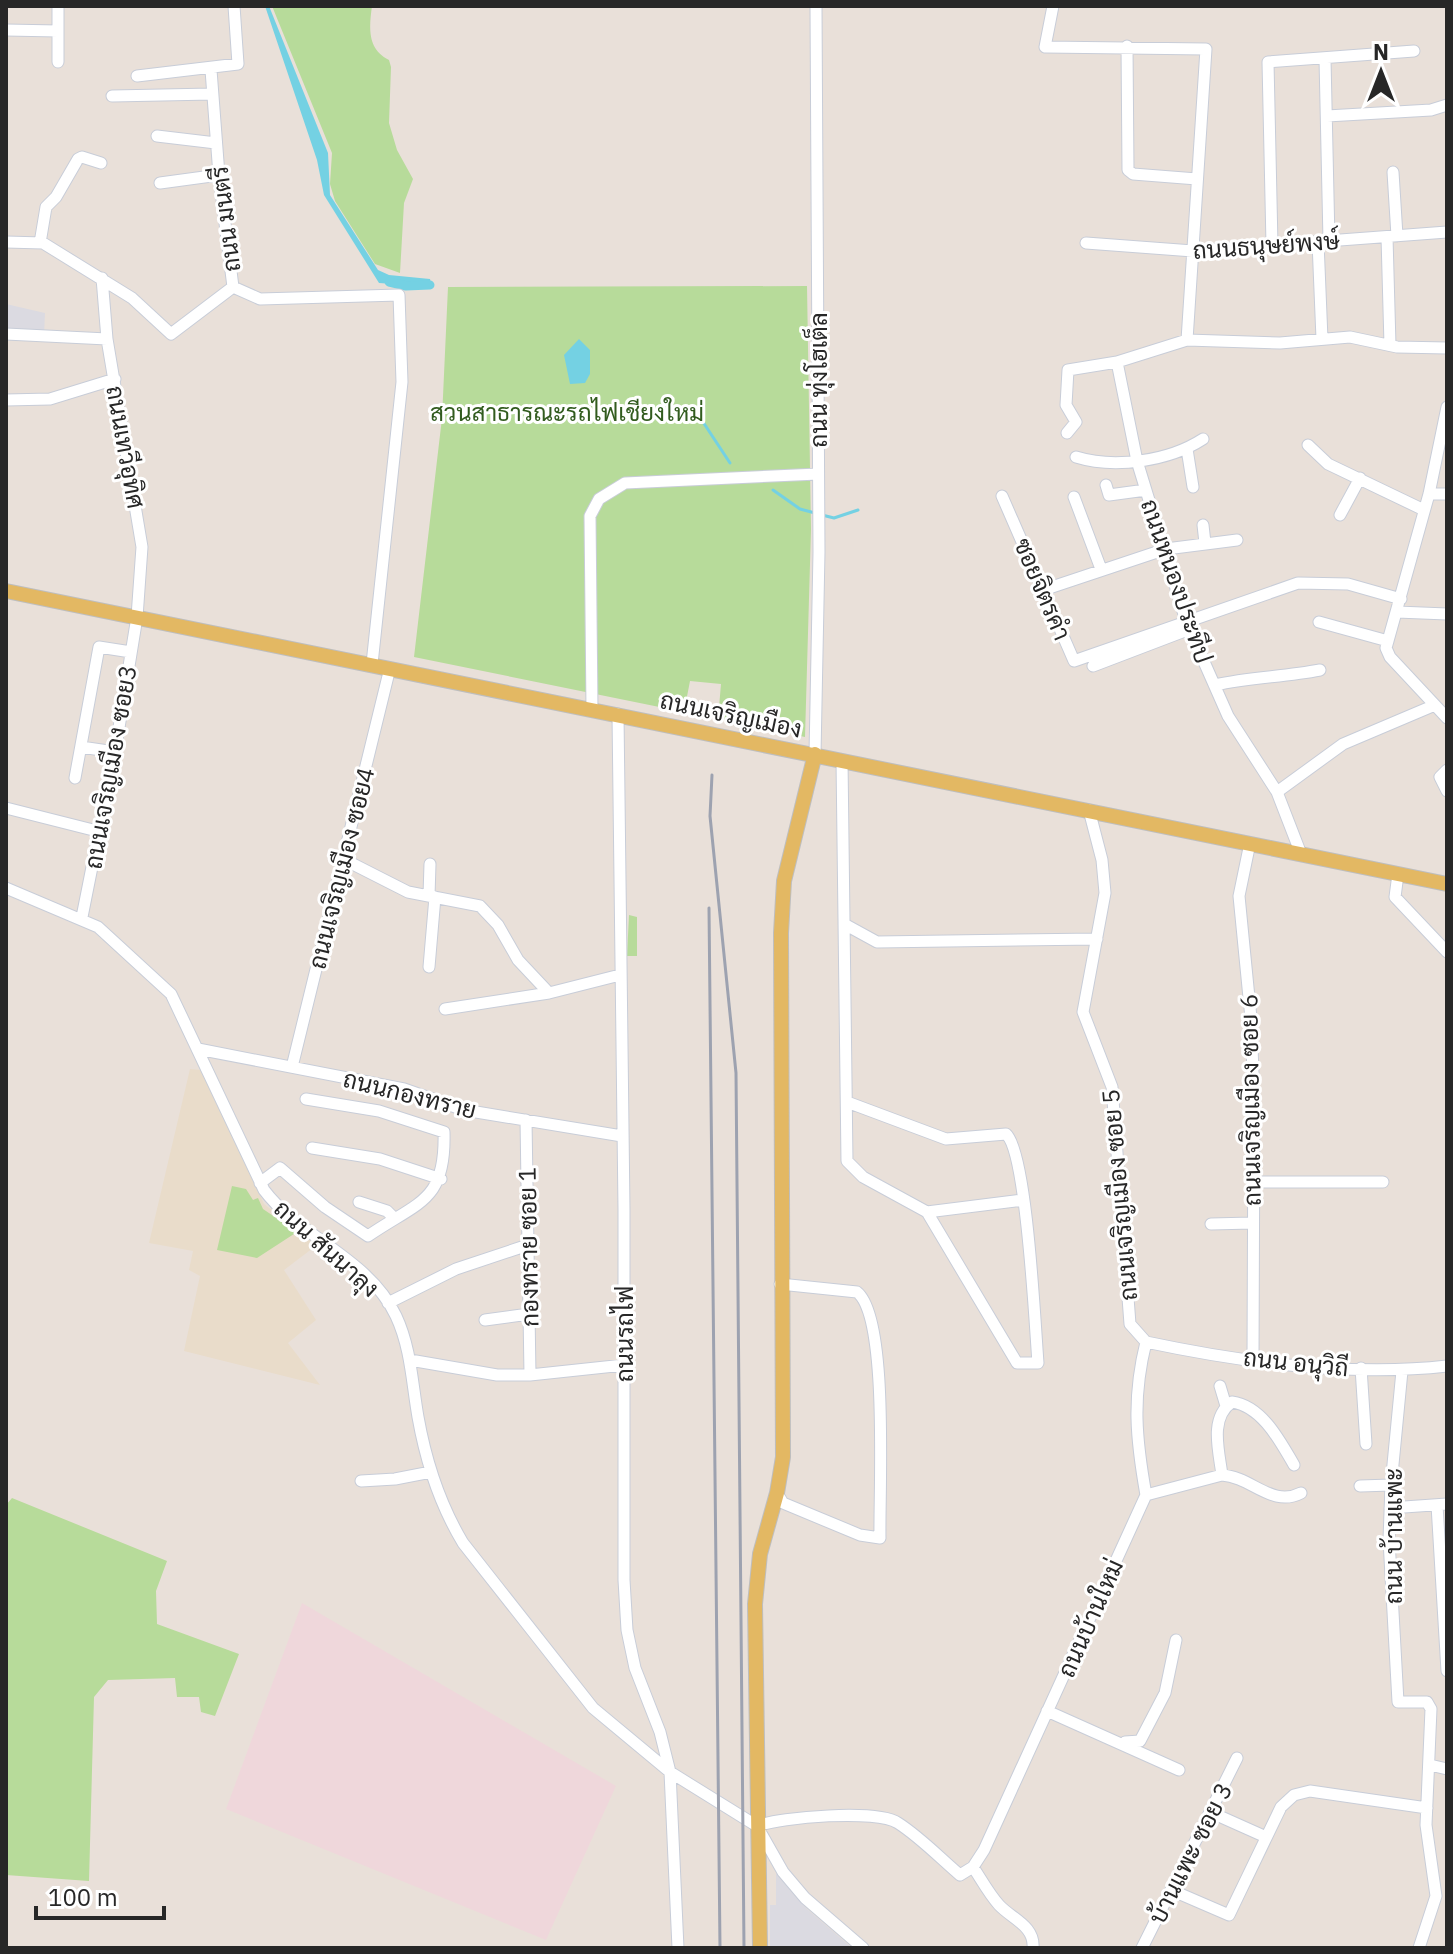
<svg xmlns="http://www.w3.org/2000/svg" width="1453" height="1954" font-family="'IBM Plex Sans',Sarabun,sans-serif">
  <rect width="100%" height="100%" fill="#e9e0d9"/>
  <path fill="#dbdae1" d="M6 304 45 313 44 335 6 331Z
    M776 1873 807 1909 852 1948H770V1905H776Z"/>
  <path fill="#e9dcca" d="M190 1069 201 1070 264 1204 317 1245 284 1270 316 1320 288 1343 320 1385 184 1351 200 1276 189 1270 193 1251 149 1243Z"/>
  <path fill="#efd7db" d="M302 1603 616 1786 546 1940 226 1809Z"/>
  <path fill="#b7db9a" d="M272 6H372C369 28 367 49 389 60L391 67 389 123 397 150 413 179 404 203 400 273 375 264 335 201 330 184 332 153Z
    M807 286 811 529 805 737 718 719 721 684 690 681 684 712 414 657 442 418 448 287Z
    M629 915 637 917V956H627Z
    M232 1186 246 1189 253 1200 258 1198 263 1209 297 1232 257 1258 217 1250Z
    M12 1498 167 1561 156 1591 157 1624 239 1654 215 1716 201 1712 199 1697H177L175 1678 108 1680 94 1697 89 1881 6 1875V1505Z"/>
  <path fill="#74d1e3" d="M265 6H269L328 153 330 195 378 270 389 275 430 279 432 287 379 283 324 195 317 160Z
    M579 339 590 350V374L585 383 570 384 564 355Z"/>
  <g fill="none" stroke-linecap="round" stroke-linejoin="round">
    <path stroke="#74d1e3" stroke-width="3" d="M703 422 730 463
      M773 490 800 509 815 513
      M822 515 834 518 858 510"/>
    <path stroke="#74d1e3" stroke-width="9" d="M389 282 406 286 430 285"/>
    <defs>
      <path id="minor" d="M1053 6 1045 47 1206 49 1187 340
        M6 30 58 31
        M1127 46 1128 170 1133 174 1197 179
        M1325 59 1329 241
        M58 62V6
        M211 70 219 175 233 287
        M137 76 238 64 234 6
        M112 96 212 94
        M1327 116 1431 110 1447 105
        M157 136 216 143
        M1393 172 1397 236
        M160 183 219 175
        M1387 237 1390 345
        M6 242 43 243 132 298 171 334 233 287
        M1318 242 1322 339
        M40 243 46 207 56 197 78 159 82 157 101 163
        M1086 243 1193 251 1447 232
        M1272 245 1268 62 1414 51
        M233 287 260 299 399 295 402 382 372 664
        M6 334 107 339
        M1117 362 1137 461 1186 621 1228 716 1277 792 1301 854
        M6 400 50 399 115 379
        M1447 407 1429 494 1386 648 1390 657 1447 718
        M1067 433 1076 422 1066 405 1068 370 1117 362 1187 340 1280 343 1350 337 1397 347 1447 348
        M1308 445 1328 464 1424 510
        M1187 449 1193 487
        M1076 457C1115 469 1169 461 1203 439
        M1106 485 1109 495 1146 490
        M1429 494H1447
        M1002 496 1074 661 1298 583 1348 584 1401 599
        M1074 497 1101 569
        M1340 515 1360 478
        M1203 525 1205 543
        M1043 590 1166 549 1237 540
        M1397 612 1447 614
        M1319 622 1388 641
        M1093 666 1190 629
        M1215 685C1250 677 1284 677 1320 670
        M592 709 590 516 599 499 625 483 818 474
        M618 714 624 1210V1580L627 1630 635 1668 660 1732 670 1772 678 1948
        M81 747 115 752
        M815 754 819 552 816 6
        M842 760 847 1161 863 1177 927 1212 1017 1363H1038C1035 1326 1027 1152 1006 1134L946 1139 847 1102
        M1447 770 1440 777 1447 791
        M75 778 99 647 131 652
        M1277 792 1343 744 1435 705
        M6 808 101 832
        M1089 810 1102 860 1105 893 1083 1012 1112 1087 1130 1324 1146 1342
        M1250 843 1239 896 1251 1018 1254 1102 1253 1358
        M343 859 408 892 480 906 498 925 518 960 549 993
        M1398 874 1395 897 1447 952
        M6 888 98 927 171 994 264 1190C300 1238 369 1258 396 1316 411 1348 412 1383 418 1417 426 1462 439 1503 463 1543L593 1708 670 1772 757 1826 783 1872 805 1898 863 1948
        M429 896 430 864
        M82 917 115 752 137 617 142 547 107 339 102 278
        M846 925 877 942 1097 939
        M429 967 435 897
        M445 1009 549 993 620 975
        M198 1049 404 1089 464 1110 622 1136
        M292 1067 390 668
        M526 1120 530 1375
        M312 1148 380 1159 441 1179
        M1253 1182H1383
        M260 1183 280 1168 325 1207 368 1236C419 1201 446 1202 444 1132L379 1111 306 1099
        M359 1202 387 1211 394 1218
        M927 1212 1023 1200
        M1211 1224 1252 1223
        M388 1303 456 1269 528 1245
        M485 1320 529 1314
        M1146 1342C1240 1362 1351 1377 1447 1366
        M410 1360 497 1375H530L624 1365
        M1361 1368 1366 1444
        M1402 1371 1391 1485 1389 1540 1398 1702H1427L1431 1709 1426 1825 1436 1896 1419 1948
        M1220 1386 1226 1406
        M1222 1475C1252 1477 1272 1508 1301 1493
        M361 1481 395 1479 431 1472
        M1360 1486 1391 1485
        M777 1493 783 1503 860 1535 880 1538C879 1492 889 1317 857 1292L780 1284
        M1146 1495 1222 1475C1219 1451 1209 1418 1232 1402 1262 1406 1280 1441 1294 1465
        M1437 1505 1447 1671
        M1390 1508 1447 1504
        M1047 1711 1179 1770
        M1125 1742 1140 1741 1165 1693 1176 1640
        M1430 1765 1447 1769
        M1210 1812 1266 1837
        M757 1826C781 1817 877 1809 898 1823 920 1837 940 1858 960 1875L973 1867 984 1850 1146 1495C1136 1439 1132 1398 1146 1342
        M973 1867C981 1879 989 1894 999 1905 1012 1919 1035 1926 1033 1948
        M1171 1890 1229 1915 1281 1807 1294 1795 1310 1791 1427 1808
        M1142 1948 1237 1758"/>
      <path id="major" d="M6 591 1447 884
        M760 1948 755 1604 760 1554 777 1493 783 1457 781 933 784 881 815 754"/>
    </defs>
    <use href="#minor" stroke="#c8cdd8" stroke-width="13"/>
    <use href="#major" stroke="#bebebe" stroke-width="16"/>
    <use href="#minor" stroke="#fff" stroke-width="11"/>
    <use href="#major" stroke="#e3b863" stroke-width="14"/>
    <path stroke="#9da2b0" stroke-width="3" d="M712 775 710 816 736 1073 744 1948
      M709 908 720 1948"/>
  </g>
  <g text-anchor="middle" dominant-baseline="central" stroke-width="6" stroke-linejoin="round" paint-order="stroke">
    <g font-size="24" fill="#272727" stroke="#fff">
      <text transform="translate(225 219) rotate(-97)">ถนน มนตรี</text>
      <text transform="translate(1266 245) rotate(-4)">ถนนธนุษย์พงษ์</text>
      <text transform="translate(818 380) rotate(-90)">ถนน ทุ่งโฮเต็ล</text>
      <text transform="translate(126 447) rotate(80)">ถนนเทวีอุทิศ</text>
      <text transform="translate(1177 581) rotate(71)">ถนนหนองประทีป</text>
      <text transform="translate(1043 589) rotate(67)">ซอยจิตรคำ</text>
      <text transform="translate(731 714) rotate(12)">ถนนเจริญเมือง</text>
      <text transform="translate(110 767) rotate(-80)">ถนนเจริญเมือง ซอย3</text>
      <text transform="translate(341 868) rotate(-76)">ถนนเจริญเมือง ซอย4</text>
      <text transform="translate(410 1094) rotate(14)">ถนนกองทราย</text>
      <text transform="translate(1250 1100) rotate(-91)">ถนนเจริญเมือง ซอย 6</text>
      <text transform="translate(1119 1195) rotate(-95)">ถนนเจริญเมือง ซอย 5</text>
      <text transform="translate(528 1247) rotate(-91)">กองทราย ซอย 1</text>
      <text transform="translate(327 1248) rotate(42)">ถนน สันนาลุง</text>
      <text transform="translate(624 1334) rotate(-90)">ถนนรถไฟ</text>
      <text transform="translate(1296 1362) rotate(6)">ถนน อนุวิถี</text>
      <text transform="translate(1393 1536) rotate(-90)">ถนน บ้านแพะ</text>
      <text transform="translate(1090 1618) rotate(-66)">ถนนบ้านใหม่</text>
      <text transform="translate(1190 1853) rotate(-63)">บ้านแพะ ซอย 3</text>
    </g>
    <g font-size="24" fill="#325c1f" stroke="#fff">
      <text x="567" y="412">สวนสาธารณะรถไฟเชียงใหม่</text>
    </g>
  </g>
  <rect width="1453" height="1954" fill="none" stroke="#272727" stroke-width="16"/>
  <g transform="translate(1381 72)" stroke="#ffffff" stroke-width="6" paint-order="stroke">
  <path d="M0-6L14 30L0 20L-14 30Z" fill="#272727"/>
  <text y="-12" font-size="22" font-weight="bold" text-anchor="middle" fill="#272727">N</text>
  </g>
  <path d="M36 1906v12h128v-12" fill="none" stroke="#272727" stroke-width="4"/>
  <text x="48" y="1906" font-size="24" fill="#272727" stroke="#ffffff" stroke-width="6" paint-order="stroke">100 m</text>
</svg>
